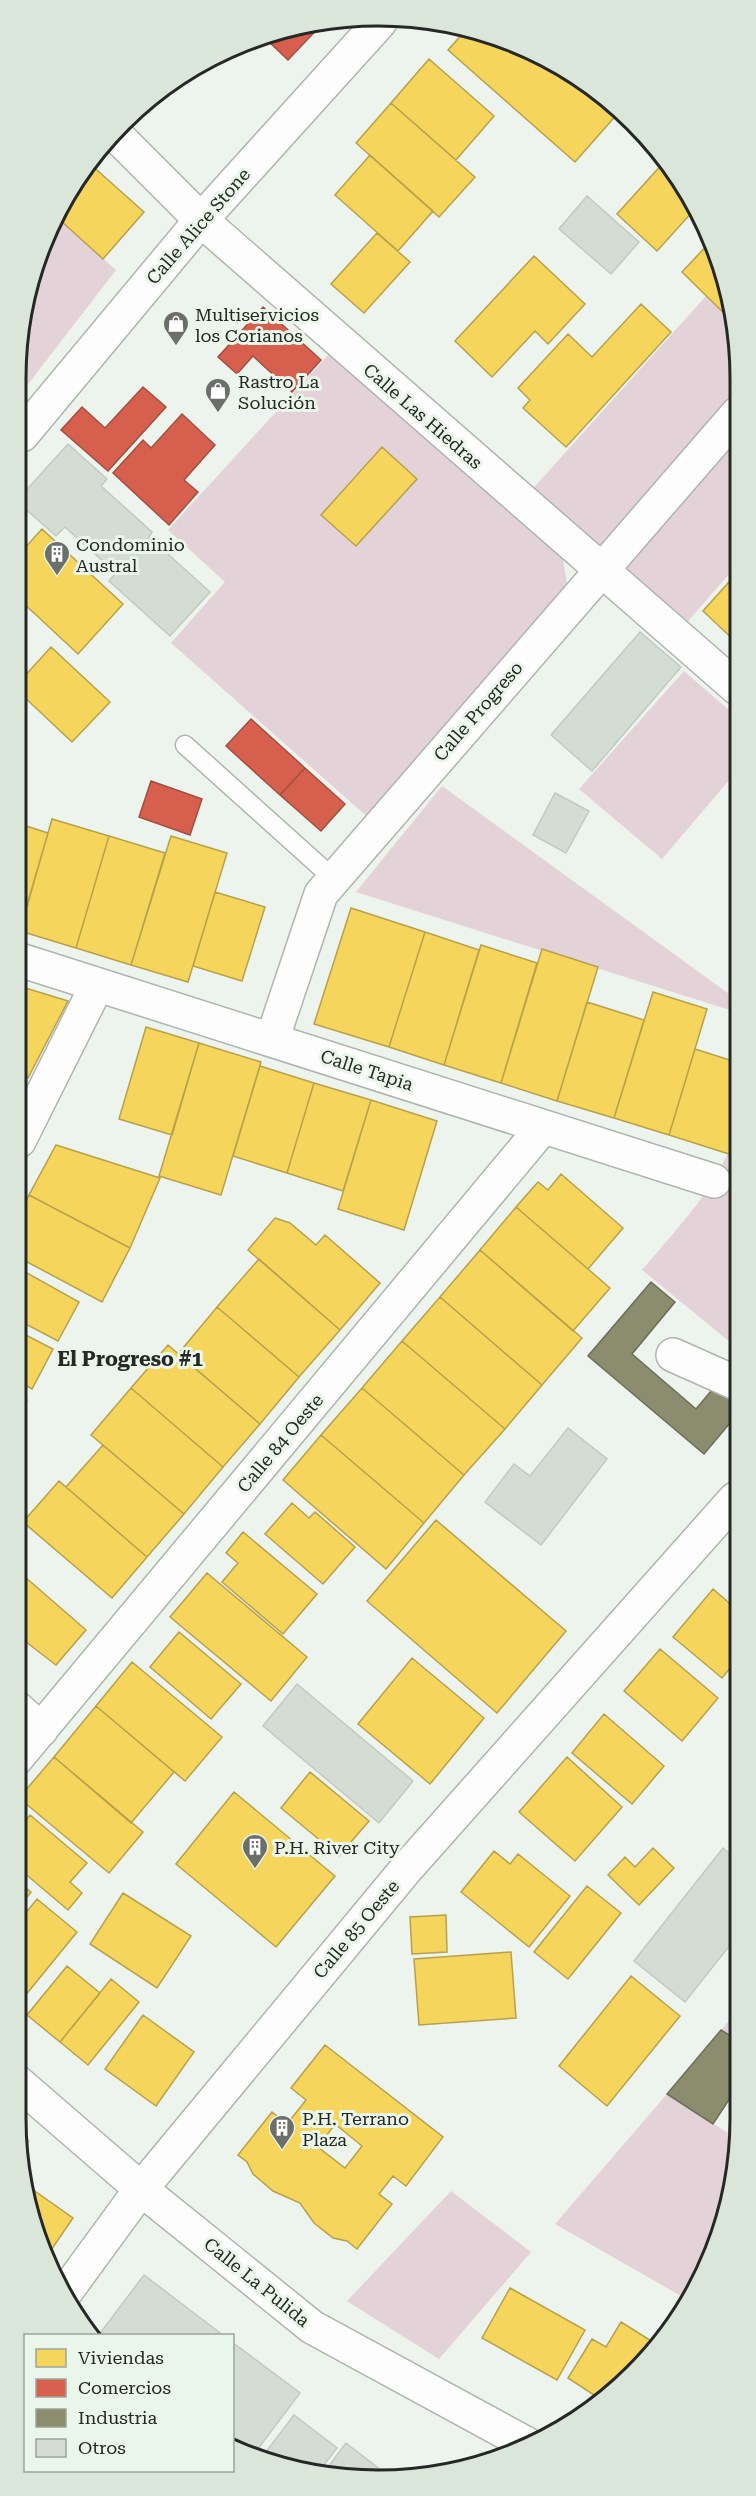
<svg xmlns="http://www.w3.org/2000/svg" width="756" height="2496" font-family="'Roboto Serif',serif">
  <rect width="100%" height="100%" fill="#edf3ed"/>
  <path fill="#e3d3d9" d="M59 219 116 270 22 392V307Z
    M706 296 736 325 738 402 609 544 595 549 529 493Z
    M329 354 563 559 567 584 557 604 372 821 171 643 225 582 168 530Z
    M738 428 737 565 683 627 628 579 627 565Z
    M684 671 737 717V771L662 859 579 789Z
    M442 786 736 999V1012L356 892Z
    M736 1131V1347L642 1270C678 1227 720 1185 736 1131Z
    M734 2015V2038L721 2030Z
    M667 2094 734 2137V2189L688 2300 555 2224Z
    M451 2191 531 2252 439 2359 347 2301Z"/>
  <path fill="#f6d55c" stroke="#b7a14b" stroke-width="1.5" fill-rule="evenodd" d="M467 29 559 63 619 112 575 162 448 50Z
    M429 59 494 116 456 160 391 103Z
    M391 103 475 177 439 217 356 143Z
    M370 155 433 211 398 251 335 195Z
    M665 161 695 209 657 251 617 214Z
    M89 163 144 212 103 259 59 219 76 176Z
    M377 233 410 262 364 313 331 284Z
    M713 239 736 325 682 272Z
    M534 256 585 304 548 344 535 331 492 377 455 341Z
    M641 304 671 332 566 447 523 408 530 400 518 388 568 334 592 357Z
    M382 447 417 479 356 546 321 515Z
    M42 529 123 604 78 654 21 601V552Z
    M737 573V643L703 611Z
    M51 647 110 702 72 742 21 694V680Z
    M52 819 109 836 76 948 20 931Z
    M20 824 48 833 20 929Z
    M109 836 165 853 131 965 76 948Z
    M171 836 227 853 188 982 131 965Z
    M215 892 265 907 242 981 193 966Z
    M351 908 425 932 389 1047 314 1024Z
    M425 932 479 950 444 1065 389 1047Z
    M481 945 537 963 501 1083 444 1065Z
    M542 949 598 967 557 1101 501 1083Z
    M19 986 68 1001 28 1078 19 1073Z
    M653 992 707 1009 669 1135 614 1118Z
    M587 1002 644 1020 614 1118 557 1101Z
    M146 1027 199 1043 172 1135 119 1119Z
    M199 1043 261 1062 221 1195 159 1176Z
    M695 1049 736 1062V1131L729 1154 669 1135Z
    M260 1066 314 1083 287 1173 233 1156Z
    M314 1083 371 1100 343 1191 287 1173Z
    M371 1100 437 1121 404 1230 338 1209Z
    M56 1145 160 1178 130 1248 29 1195Z
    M561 1174 623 1228 588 1269 516 1207 538 1182 548 1190Z
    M29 1195 130 1248 102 1302 18 1257 19 1216Z
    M516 1207 610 1288 573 1331 480 1250Z
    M275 1218 290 1223 316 1245 325 1235 380 1283 340 1330 248 1250Z
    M480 1250 582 1338 542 1385 440 1297Z
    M259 1259 340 1330 299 1377 217 1307Z
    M18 1268 79 1302 58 1341 18 1320Z
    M440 1297 542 1385 505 1429 402 1341Z
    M217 1307 299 1377 260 1424 178 1354Z
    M18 1331 53 1349 32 1389 18 1381Z
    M402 1341 505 1429 464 1475 362 1388Z
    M168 1345 260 1424 223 1467 131 1388Z
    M131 1388 223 1467 184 1514 91 1435Z
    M362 1388 464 1475 424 1523 321 1435Z
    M18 1395 27 1400 18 1418Z
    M321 1435 424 1523 386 1569 283 1480Z
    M103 1445 184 1514 147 1557 66 1487Z
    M59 1481 147 1557 112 1598 23 1522Z
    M292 1503 309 1518 315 1512 355 1547 323 1584 265 1534Z
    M436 1520 566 1631 497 1713 367 1601Z
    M243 1532 317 1594 283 1634 222 1582 238 1563 226 1553Z
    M17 1570 86 1630 56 1665 17 1635Z
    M207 1573 307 1657 271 1701 170 1617Z
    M713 1589 735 1608V1662L722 1678 673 1637Z
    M179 1632 241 1684 211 1719 150 1667Z
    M660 1649 718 1698 682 1741 624 1691Z
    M412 1658 484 1718 430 1784 358 1724Z
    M132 1662 222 1737 185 1781 96 1706Z
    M96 1706 174 1772 131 1823 54 1757Z
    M604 1714 664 1766 632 1804 572 1753Z
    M54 1757 143 1832 109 1873 19 1798Z
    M567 1757 622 1807 575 1861 519 1812Z
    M310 1772 369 1821 339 1856 281 1808Z
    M234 1792 335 1876 276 1947 176 1864Z
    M30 1815 87 1863 70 1882 82 1893 68 1910 16 1866V1832Z
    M653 1848 674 1868 639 1905 608 1875 625 1857 635 1867Z
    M494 1851 510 1864 518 1854 570 1896 529 1947 461 1892Z
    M16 1880 31 1892 16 1911Z
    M587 1886 621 1913 568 1979 534 1952Z
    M123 1893 191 1936 157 1988 90 1944Z
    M37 1899 77 1932 15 2008 16 1925Z
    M446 1915 447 1952 412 1954 410 1917Z
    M511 1952 516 2018 419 2025 414 1959Z
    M67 1966 100 1993 60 2042 27 2015Z
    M631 1976 680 2016 607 2106 559 2066Z
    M111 1979 139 2002 88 2065 60 2042Z
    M143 2015 194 2052 156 2106 105 2069Z
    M325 2045 443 2137 406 2186 393 2176 379 2194 392 2204 357 2249 347 2241 333 2238 314 2223 300 2203 273 2191 253 2174 247 2162 238 2155 272 2112 287 2124 306 2100 291 2088ZM335 2124 362 2146 345 2168 318 2147Z
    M29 2187 73 2218 47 2256 42 2253Z
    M510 2288 585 2330 557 2380 482 2338Z
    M621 2322 656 2344 600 2399 568 2378 592 2339 606 2347Z"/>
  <path fill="#d6604d" stroke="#a14f41" stroke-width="1.5" d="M308 22H324L288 60 266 39Z
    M263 307 321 360 292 392 253 356 237 374 218 357Z
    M143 387 166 407 108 471 61 430 82 407 105 428Z
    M182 414 215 445 184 480 198 492 169 525 113 473 143 440 151 448Z
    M251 719 305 768 280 795 226 746Z
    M305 768 345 804 321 831 280 795Z
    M151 781 202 799 190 835 139 817Z"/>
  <path fill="#8c8c6e" stroke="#6d6e58" stroke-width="1.5" d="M651 1282 675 1302 632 1354 696 1409 716 1385 736 1402V1416L704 1454 588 1356Z
    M721 2030 734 2038V2092L713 2124 667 2094Z"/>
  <path fill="#d4ddd3" stroke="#c3c8c3" stroke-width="1.5" d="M587 196 639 242 611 274 559 229Z
    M68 444 107 479 101 486 152 532 149 537 210 592 170 636 109 581 116 573 65 527 56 536 21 505V496Z
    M640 632 681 667 592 771 551 735Z
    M555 793 589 811 566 853 533 835Z
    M568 1428 607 1459 541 1545 485 1502 514 1464 530 1476Z
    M297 1684 413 1781 379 1823 263 1726Z
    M723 1848 735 1858 734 1940 685 2002 634 1961Z
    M18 2131 29 2141 21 2151Z
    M144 2275 224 2336H98Z
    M232 2342 300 2393 254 2454 232 2447Z
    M294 2415 337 2448 317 2474 262 2457Z
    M346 2443 386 2474 331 2478 322 2475Z"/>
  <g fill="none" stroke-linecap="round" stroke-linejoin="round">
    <defs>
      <path id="service" d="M185 745 334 879"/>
      <path id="minor" d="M117 136 201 220 737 688
        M20 960 714 1181
        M272 1040 321 894 738 413
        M19 1141 97 985
        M673 1355 736 1383
        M17 1708 41 1730
        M16 1759 543 1127
        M65 2293 141 2189 407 1868 735 1499"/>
      <path id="tertiary" d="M22 435 201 220 380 22"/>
      <path id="secondary" d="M15 2080 141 2189 312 2327 527 2444"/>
    </defs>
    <use href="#service" stroke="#afb4af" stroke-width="21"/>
    <use href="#minor" stroke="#afb4af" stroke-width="36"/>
    <use href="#tertiary" stroke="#afb4af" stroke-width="36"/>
    <use href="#secondary" stroke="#afb4af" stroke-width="36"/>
    <use href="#service" stroke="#fcfdfc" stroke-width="18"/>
    <use href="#minor" stroke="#fcfdfc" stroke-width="33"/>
    <use href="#tertiary" stroke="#fcfdfc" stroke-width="33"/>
    <use href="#secondary" stroke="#fcfdfc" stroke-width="33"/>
  </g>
  <defs>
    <symbol id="shop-pin" viewBox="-11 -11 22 30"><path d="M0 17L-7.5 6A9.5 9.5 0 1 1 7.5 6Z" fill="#6b6f6a" stroke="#ebf6ea"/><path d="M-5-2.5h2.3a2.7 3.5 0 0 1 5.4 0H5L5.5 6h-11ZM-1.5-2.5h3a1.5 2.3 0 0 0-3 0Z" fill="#fff"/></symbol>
    <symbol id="building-pin" viewBox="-11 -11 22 30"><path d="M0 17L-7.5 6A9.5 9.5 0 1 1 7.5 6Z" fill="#6b6f6a" stroke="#ebf6ea"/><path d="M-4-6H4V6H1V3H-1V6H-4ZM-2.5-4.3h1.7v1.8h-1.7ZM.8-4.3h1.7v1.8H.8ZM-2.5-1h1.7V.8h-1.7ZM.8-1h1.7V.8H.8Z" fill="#fff"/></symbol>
  </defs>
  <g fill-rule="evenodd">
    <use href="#shop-pin" x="161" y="309" width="30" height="40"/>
    <use href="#shop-pin" x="203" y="376" width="30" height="40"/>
    <use href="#building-pin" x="42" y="539" width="30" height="40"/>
    <use href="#building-pin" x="240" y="1832" width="30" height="40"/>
    <use href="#building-pin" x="267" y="2113" width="30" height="40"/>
  </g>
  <g text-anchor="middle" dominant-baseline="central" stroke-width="6" stroke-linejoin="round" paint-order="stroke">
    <g font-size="18" fill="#252824" stroke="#ebf6ea">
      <text transform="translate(198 226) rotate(-49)">Calle Alice Stone</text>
      <text transform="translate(423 416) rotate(41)">Calle Las Hiedras</text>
      <text transform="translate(478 711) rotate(-49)">Calle Progreso</text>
      <text transform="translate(367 1070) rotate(18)">Calle Tapia</text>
      <text transform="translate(280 1443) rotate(-50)">Calle 84 Oeste</text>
      <text transform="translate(356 1929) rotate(-50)">Calle 85 Oeste</text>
      <text transform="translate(257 2282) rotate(39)">Calle La Pulida</text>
    </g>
    <g font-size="18" fill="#252824" stroke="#ebf6ea" text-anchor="start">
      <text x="195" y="314">Multiservicios<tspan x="195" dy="21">los Corianos</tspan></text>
      <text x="238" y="381">Rastro La<tspan x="238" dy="21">Solución</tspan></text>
      <text x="76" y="544">Condominio<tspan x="76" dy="21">Austral</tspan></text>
      <text x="274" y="1847">P.H. River City</text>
      <text x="302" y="2118">P.H. Terrano<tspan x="302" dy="21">Plaza</tspan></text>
    </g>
    <g font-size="20" font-weight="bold" fill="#252824" stroke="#ebf6ea">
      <text x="130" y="1359">El Progreso #1</text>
    </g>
  </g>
  <path d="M0 0H756V2496H0ZM378 26H378A352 352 0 0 1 730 378V2118A352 352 0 0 1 378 2470H378A352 352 0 0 1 26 2118V378A352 352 0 0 1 378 26Z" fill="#dbe6da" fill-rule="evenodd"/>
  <path fill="none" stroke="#252824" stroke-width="3" d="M378 26H378A352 352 0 0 1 730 378V2118A352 352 0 0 1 378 2470H378A352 352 0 0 1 26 2118V378A352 352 0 0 1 378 26Z"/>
  <rect x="24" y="2334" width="210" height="138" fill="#ebf6ea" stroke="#9ca49b" stroke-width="1.5"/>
  <rect x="36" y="2349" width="30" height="18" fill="#f6d55c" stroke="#9ca49b" stroke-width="1.5"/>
  <text x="78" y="2364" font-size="18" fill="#252824">Viviendas</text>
  <rect x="36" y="2379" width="30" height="18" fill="#d6604d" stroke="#9ca49b" stroke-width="1.5"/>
  <text x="78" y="2394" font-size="18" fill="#252824">Comercios</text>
  <rect x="36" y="2409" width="30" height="18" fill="#8c8c6e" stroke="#9ca49b" stroke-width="1.5"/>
  <text x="78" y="2424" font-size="18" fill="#252824">Industria</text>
  <rect x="36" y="2439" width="30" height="18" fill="#d4ddd3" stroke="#9ca49b" stroke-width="1.5"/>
  <text x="78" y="2454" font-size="18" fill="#252824">Otros</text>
</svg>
